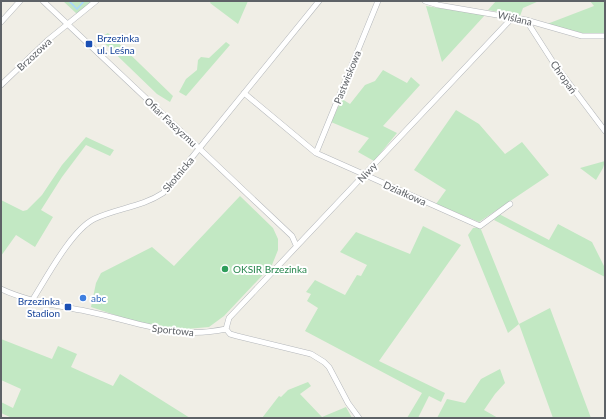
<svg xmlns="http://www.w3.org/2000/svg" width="606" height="419" font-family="Lato,sans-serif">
  <rect width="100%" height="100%" fill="#f0eee6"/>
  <path fill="#c2e8c3" d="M63 1H92L77 14Z
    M211 1H248L238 24 210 3Z
    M496 1H539L523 8 520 16 488 10Z
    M590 1H605V34L582 33 547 24 594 6Z
    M426 6 485 15 442 62Z
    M108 33 173 96 170 102 157 94 99 38Z
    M226 42 230 45 186 96 179 92 186 79 197 70 198 60 201 57 209 58Z
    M383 70 407 83 411 77 420 85 383 126 397 133 374 161 358 152 369 138 331 122 342 99 350 104 365 85 375 81Z
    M456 110 479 124 505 154 522 142 549 175 479 222 436 204 446 190 414 170Z
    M86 137 114 150 110 156 86 145 62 177 41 210 53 217 35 247 16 235 1 256V200L23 211 27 210 42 195 62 165Z
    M605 161 603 168 596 180 580 168Z
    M240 196 273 228 278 239V250L272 265 224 316 209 327 175 330 142 324 91 307 96 283 101 273 152 247 174 266Z
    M499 214 549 240 558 224 592 242 605 268V277L494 220Z
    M423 226 461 245 379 361 445 393 441 402 429 396 418 418H407L422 393 305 331 318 308 307 301 311 294 306 292 315 280 345 295 357 275 361 276 367 265 340 252 356 232 410 254Z
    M480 227 519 324 550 308 591 418H553L519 324 508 333 468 235 473 228Z
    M1 339 52 359 58 346 77 354 71 367 113 386 120 374 190 418H12L1 413V402L13 408 21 389 1 380Z
    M500 369 505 383 495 394 484 410 498 418H437L447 399 465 403 481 379Z
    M308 382 311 386 300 394 322 417 346 407 352 418H262L279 396 281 397 288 390Z"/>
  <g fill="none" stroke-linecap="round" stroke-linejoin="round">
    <path stroke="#a8d7ff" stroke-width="1.5" d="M69 1 77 9 84 1"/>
    <defs>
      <path id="minor" d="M43 1 292 236 296 245
        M425 1 438 5 526 20 582 36H605
        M526 20 553 62 605 131
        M1 22 20 1
        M1 85 48 40 96 1
        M244 93 316 153 480 226 510 204
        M316 153 378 1
        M1 289C28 302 61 306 90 312 138 322 176 340 226 329
        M33 299C47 277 71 231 94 219 117 208 142 207 163 193L319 1
        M226 329 229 318C323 217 419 118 513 17
        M226 329 230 334 237 336 311 354 324 362 329 367 348 403 359 418"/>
    </defs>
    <use href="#minor" stroke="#b4b7bb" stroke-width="6"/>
    <use href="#minor" stroke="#fff" stroke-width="5"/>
  </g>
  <g fill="#1a4fb4" stroke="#fff" stroke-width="1.5">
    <rect x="85" y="40" width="8" height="8" rx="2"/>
    <rect x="64" y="303" width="8" height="8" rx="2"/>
  </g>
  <circle fill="#2e9e5b" stroke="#fff" stroke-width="1.5" cx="225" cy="269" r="4"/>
  <circle fill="#3f7fe0" stroke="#fff" stroke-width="1.5" cx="83" cy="298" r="4"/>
  <g text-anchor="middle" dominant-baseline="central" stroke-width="4" stroke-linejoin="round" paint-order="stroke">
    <g font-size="10" fill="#5e6267" stroke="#fff">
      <text transform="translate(515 18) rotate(13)">Wiślana</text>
      <text transform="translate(34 54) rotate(-43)">Brzozowa</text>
      <text transform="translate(347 77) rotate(-68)">Pastwiskowa</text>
      <text transform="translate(564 77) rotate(55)">Chropań</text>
      <text transform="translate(171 122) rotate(43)">Ofiar Faszyzmu</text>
      <text transform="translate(367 172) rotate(-47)">Niwy</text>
      <text transform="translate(178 174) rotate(-50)">Skotnicka</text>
      <text transform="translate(405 193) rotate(24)">Działkowa</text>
      <text transform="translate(173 330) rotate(6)">Sportowa</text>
    </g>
    <g font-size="10" fill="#164399" stroke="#fff" text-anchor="start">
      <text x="97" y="38">Brzezinka<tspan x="97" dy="12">ul. Leśna</tspan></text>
      <text x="60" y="301" text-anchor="end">Brzezinka<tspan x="60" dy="12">Stadion</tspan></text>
    </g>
    <g font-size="10" fill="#27864d" stroke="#fff" text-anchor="start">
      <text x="233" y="269">OKSIR Brzezinka</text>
    </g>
    <g font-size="10" fill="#366cbe" stroke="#fff" text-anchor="start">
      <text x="91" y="298">abc</text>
    </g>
  </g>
  <rect width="606" height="419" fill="none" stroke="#5e6267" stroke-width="4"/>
</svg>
